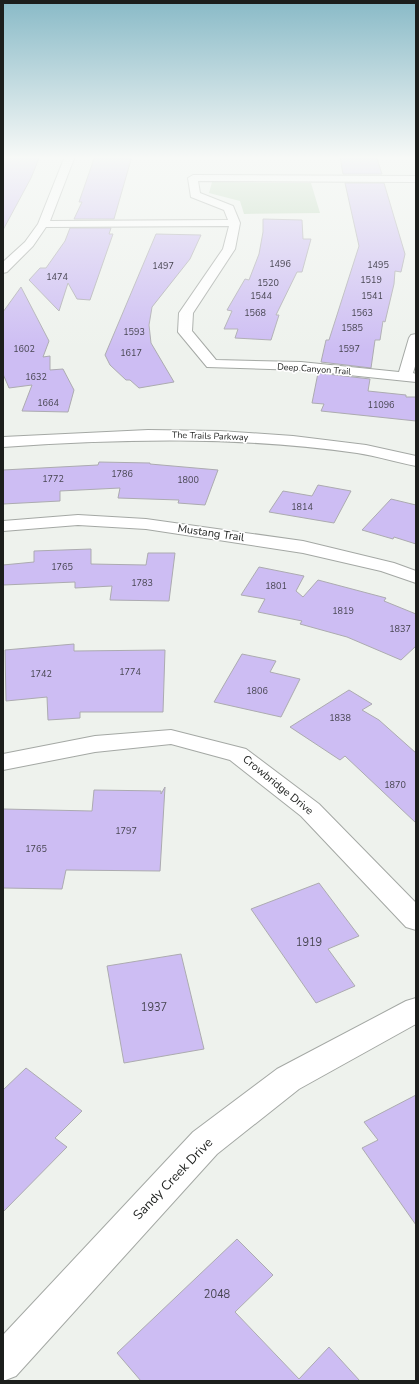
<svg xmlns="http://www.w3.org/2000/svg" width="419" height="1384" font-family="'Nunito Sans',sans-serif">
  <rect width="100%" height="100%" fill="#eef2ed"/>
  <path fill="#bed8ba" d="M212 182 311 183 320 213 244 214 240 201 209 193Z"/>
  <path fill="#cdbdf3" stroke="#acabb0" d="M11 156H40L31 178 3 230V158H11Z
    M95 156H132L114 219H74L82 202H79Z
    M340 156H376L382 174H343Z
    M345 183H384L405 254 401 272 395 271 394 284 385 322 383 321 380 340H375L371 368 321 362 326 340H329L359 246Z
    M263 219 302 220 303 239H311L302 272H297L276 315H279L271 340 235 338 238 329H224L232 311 227 310 245 279 249 280 259 254 263 232Z
    M70 228H111L109 234H113L90 300 77 299 68 283 59 311 29 280 40 268H46L65 241Z
    M156 234 201 235 190 259 152 307 149 325 151 343 174 382 139 388 130 380H126L110 365 105 355Z
    M21 287 49 341 43 357 50 356V370L63 369 74 390 68 412 22 411 32 385 9 388 3 374V312Z
    M318 373 370 379 368 391 406 395V397H416V421L321 411 324 404 312 403Z
    M99 462 150 463V464L218 470 205 505 178 503 179 500 118 498 120 488 60 491V501L3 504V470L98 465Z
    M318 485 351 491 334 523 269 512 283 491 312 496Z
    M391 499 416 505V544L394 537 393 539 362 530Z
    M91 549V564L146 565 148 553H175L169 601 110 600 112 586 75 588V582L3 585V565L34 562V551Z
    M259 567 304 576 296 591 303 597 318 580 386 598 384 601 416 614V646L401 660 347 637 300 624 302 621 258 612 265 599 241 595Z
    M74 644V651L165 650 163 712H80V718L48 720 47 697 6 701 5 650Z
    M242 654 276 661 270 672 300 679 281 717 214 702Z
    M349 690 372 704 362 710 379 720 416 753V823L345 756 340 760 290 727Z
    M165 787 160 871 66 870 62 889 3 888V809L92 811 94 790 161 791V794Z
    M319 883 359 936 328 949 355 986 316 1003 251 909Z
    M181 954 204 1049 124 1063 107 966Z
    M26 1068 82 1111 55 1138 67 1147 3 1212V1090Z
    M416 1095V1225L362 1148 378 1140 364 1122Z
    M237 1239 273 1275 235 1312 299 1379 329 1347 360 1381H141L117 1353Z"/>
  <g fill="none" stroke-linecap="round" stroke-linejoin="round">
    <defs>
      <path id="minor" d="M65 156H75L50 221 228 220 224 210 191 197 188 178 193 175 416 176V182L198 181 200 193 233 206 240 223 235 249 193 313 192 331 216 360 301 362 399 372 409 338 411 335 416 334V363L413 373 416 374V382L301 370 207 367 178 332 179 313 223 249 229 226 46 227 33 246 7 272 3 273V262L25 242 38 224Z
        M148 430 220 431 293 436 366 445 416 456V466C396 462 377 456 357 453 239 436 121 439 3 447V437Z
        M78 515 146 519 303 541 394 563 416 571V583L381 571 303 553 146 529 78 525 3 531V521Z
        M171 730 246 749 319 804 416 903V930L406 927 301 816 230 760 171 744 95 752 3 770V754L95 736Z
        M416 998V1024L299 1089 217 1154 16 1376 3 1381V1335L193 1132 277 1069 406 1001Z"/>
    </defs>
    <use href="#minor" stroke="#a4a8a4" stroke-width="2"/>
    <use href="#minor" fill="#fff" fill-rule="evenodd"/>
  </g>
  <linearGradient id="sky" x2="0" y2="1"><stop stop-color="#89bac7"/><stop offset="0.45" stop-color="#f7f9f7"/><stop offset="1" stop-color="#f7f9f7" stop-opacity="0"/></linearGradient>
  <rect width="419" height="350" fill="url(#sky)"/>
  <g text-anchor="middle" dominant-baseline="central" stroke-width="3.5" stroke-linejoin="round" paint-order="stroke">
    <g font-size="9" fill="#484652">
      <text x="280" y="264">1496</text>
      <text x="378" y="265">1495</text>
      <text x="163" y="266">1497</text>
      <text x="57" y="277">1474</text>
      <text x="371" y="280">1519</text>
      <text x="268" y="283">1520</text>
      <text x="261" y="296">1544</text>
      <text x="372" y="296">1541</text>
      <text x="255" y="313">1568</text>
      <text x="362" y="313">1563</text>
      <text x="352" y="328">1585</text>
      <text x="134" y="332">1593</text>
      <text x="24" y="349">1602</text>
      <text x="349" y="349">1597</text>
      <text x="131" y="353">1617</text>
      <text x="36" y="377">1632</text>
      <text x="48" y="403">1664</text>
      <text x="381" y="405">11096</text>
      <text x="122" y="474">1786</text>
      <text x="53" y="479">1772</text>
      <text x="188" y="480">1800</text>
      <text x="302" y="507">1814</text>
      <text x="62" y="567">1765</text>
      <text x="142" y="583">1783</text>
      <text x="276" y="586">1801</text>
      <text x="343" y="611">1819</text>
      <text x="400" y="629">1837</text>
      <text x="130" y="672">1774</text>
      <text x="41" y="674">1742</text>
      <text x="257" y="691">1806</text>
      <text x="340" y="718">1838</text>
      <text x="395" y="785">1870</text>
      <text x="126" y="831">1797</text>
      <text x="36" y="849">1765</text>
    </g>
    <g font-size="9" fill="#1c1e1c" stroke="#fff">
      <text transform="translate(314 369) rotate(4)">Deep Canyon Trail</text>
      <text transform="translate(210 436) rotate(2)">The Trails Parkway</text>
    </g>
    <g font-size="11" fill="#1c1e1c" stroke="#fff">
      <text transform="translate(211 533) rotate(8)">Mustang Trail</text>
      <text transform="translate(278 785) rotate(39)">Crowbridge Drive</text>
    </g>
    <g font-size="11" fill="#484652">
      <text x="309" y="942">1919</text>
      <text x="154" y="1007">1937</text>
      <text x="217" y="1294">2048</text>
    </g>
    <g font-size="13" fill="#1c1e1c" stroke="#fff">
      <text transform="translate(173 1179) rotate(-46)">Sandy Creek Drive</text>
    </g>
  </g>
  <rect width="419" height="1384" fill="none" stroke="#1c1e1c" stroke-width="8"/>
</svg>
